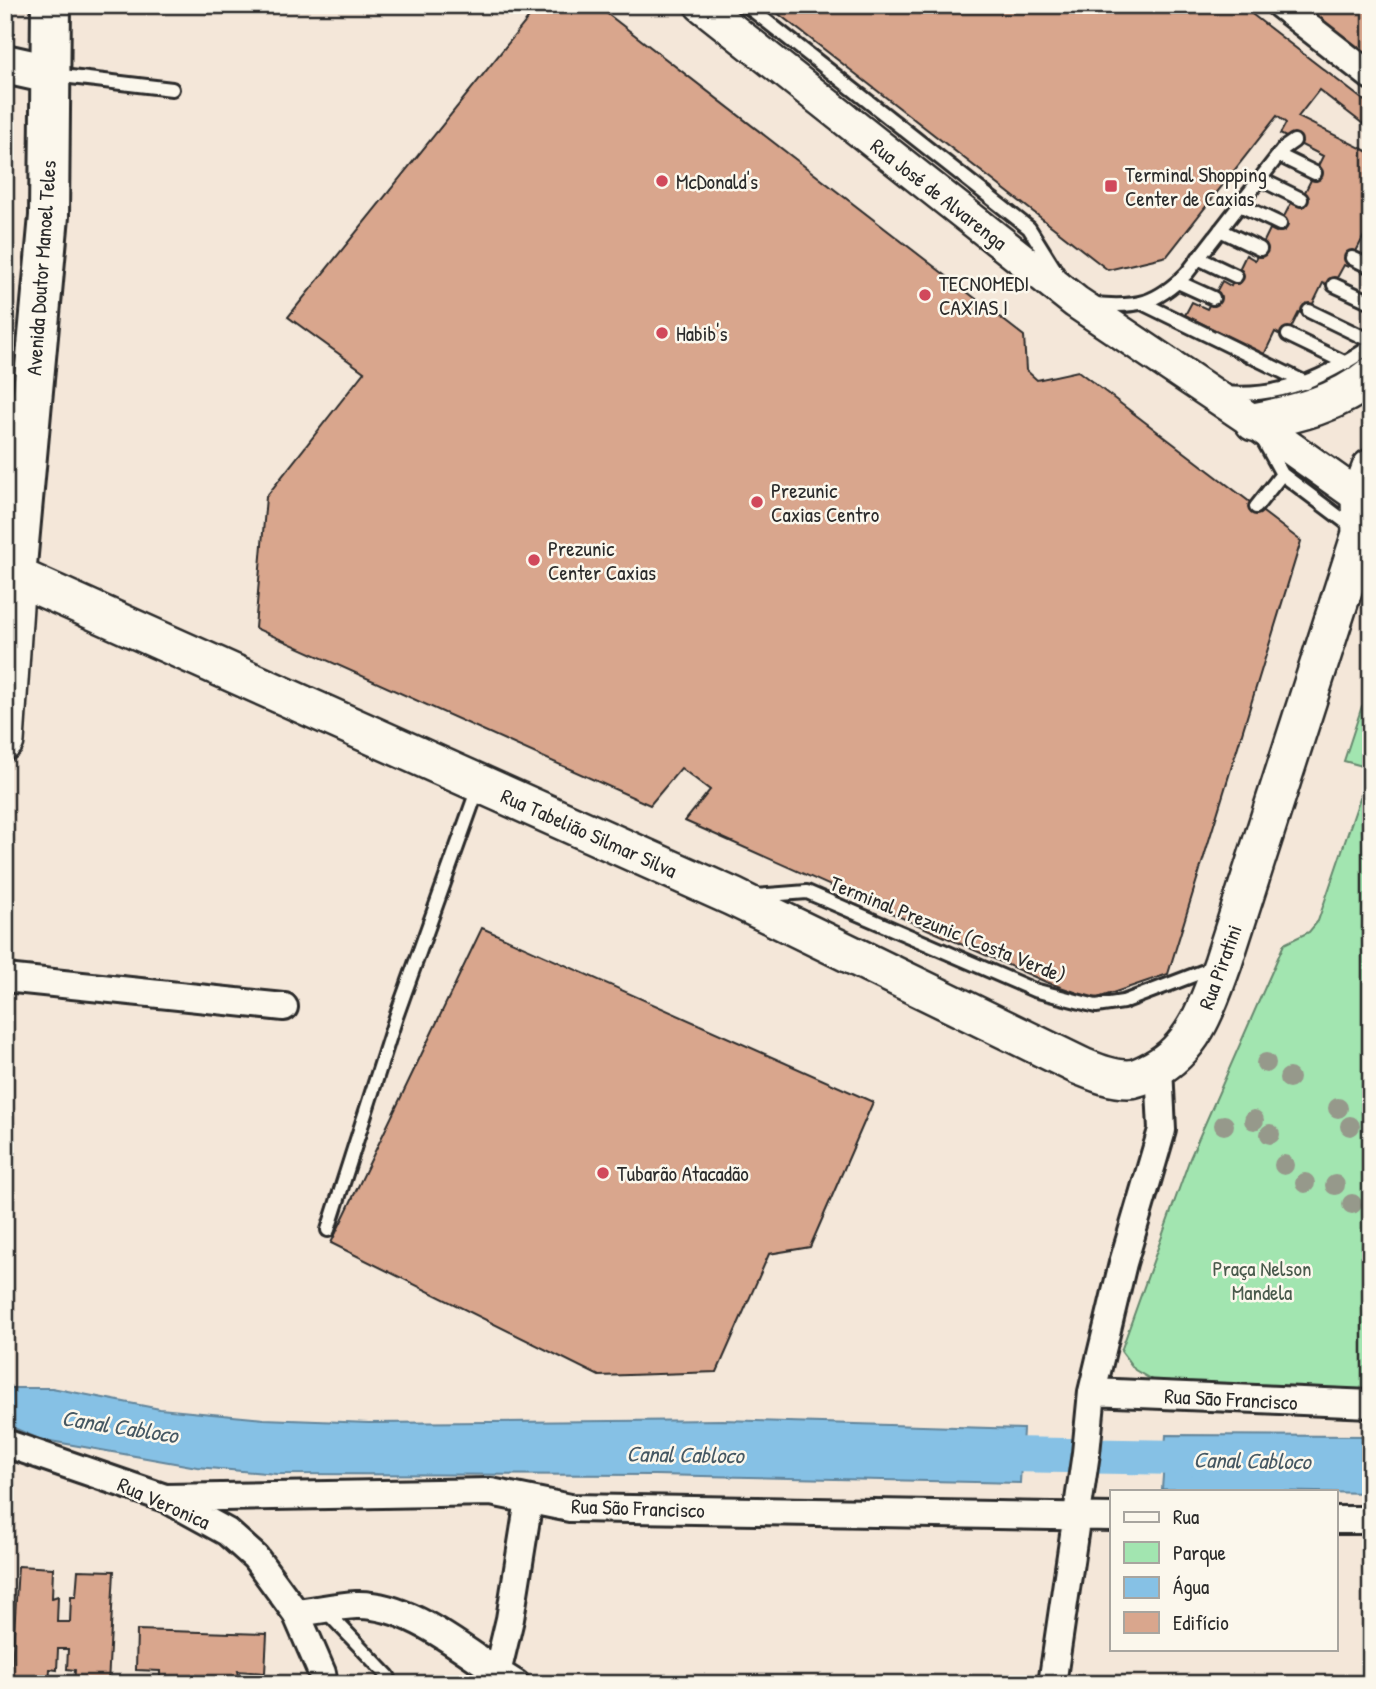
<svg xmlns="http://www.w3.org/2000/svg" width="1376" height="1689" font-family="'Patrick Hand',sans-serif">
  <rect width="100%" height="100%" fill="#f4e7d9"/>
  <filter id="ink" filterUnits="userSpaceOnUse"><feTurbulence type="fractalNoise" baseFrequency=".0143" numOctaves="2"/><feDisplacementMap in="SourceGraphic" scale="14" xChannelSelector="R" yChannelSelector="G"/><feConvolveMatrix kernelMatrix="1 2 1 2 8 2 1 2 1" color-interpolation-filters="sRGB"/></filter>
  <g filter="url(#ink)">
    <path fill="#a2e5b0" stroke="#66886e" stroke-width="2" d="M1371 704V1391L1166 1388 1135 1370 1121 1351 1190 1158 1284 944 1309 932 1318 921 1370 768 1344 761 1362 706Z"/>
    <path fill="#86c1e5" stroke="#62859b" stroke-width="2" d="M9 1388H52L160 1409 264 1419 369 1423 723 1420 1023 1429 1020 1483 655 1475 276 1474 197 1467 39 1439 5 1424V1400Z
      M1166 1435 1371 1436V1493L1162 1489Z"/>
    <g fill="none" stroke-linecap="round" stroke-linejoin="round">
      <path stroke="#86c1e5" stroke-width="35" d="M972 1454 1210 1458"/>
    </g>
    <path fill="#d9a68d" stroke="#2b2b2b" stroke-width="2" d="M539 5H596L1024 336 1026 370 1037 380 1078 371 1301 541 1168 974 1095 999 1046 982 685 821 710 790 681 768 650 805 255 628 266 497 364 372 288 317Z
      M767 5H1245L1244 8 1371 106V130L1319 90 1298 117 1371 153V240L1364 236 1348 267 1344 265 1332 287 1323 283 1307 316 1299 312 1286 338 1275 332 1264 355 1185 315 1192 302 1207 309 1222 281 1231 286 1246 255 1255 260 1270 229 1276 232 1292 201 1299 204 1323 156 1280 134 1286 123 1277 116 1167 256 1108 270Z
      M1302 5H1371V58Z
      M482 928 873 1102 810 1247 769 1254 717 1372 599 1376 331 1243Z
      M18 1566 53 1568 52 1598 58 1596 57 1622H70L71 1596H76L78 1570 114 1571 108 1684H74L75 1670 67 1669 68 1649H58L57 1670 50 1669 49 1684H11Z
      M137 1630 267 1634 265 1673 238 1671 240 1679 217 1678V1684H187V1680L160 1679V1671L136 1670Z"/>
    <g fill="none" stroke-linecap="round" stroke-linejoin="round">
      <defs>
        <path id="service" d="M746 5 1029 228 1059 276
          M54 75 172 89
          M1278 155 1315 173
          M1260 179 1301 199
          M1240 205 1280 224
          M1220 230 1260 249
          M1198 258 1236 276
          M1352 258 1371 267
          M1178 282 1213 298
          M1334 285 1371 302
          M1094 304C1137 308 1156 304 1187 273L1284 148 1294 141
          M1144 304 1306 383
          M1309 311 1371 341
          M1288 335 1346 363
          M1225 393C1281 398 1326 377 1371 346
          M1262 438 1282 474 1355 529
          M1256 507 1282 474
          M755 896 807 892 1034 990 1096 1006 1123 1002 1215 967
          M328 1230 396 1017 478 788
          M325 1610 388 1676 391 1684"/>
        <path id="minor" d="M1280 5 1371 76
          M5 978 284 1007
          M1092 1392 1371 1404
          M5 1443 165 1498 227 1532 255 1557 296 1613 322 1673 324 1684
          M165 1498 491 1492 570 1508 1112 1517
          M1336 1520H1371
          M296 1613C316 1611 336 1606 356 1605 413 1603 469 1656 516 1684
          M497 1673 510 1619 529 1500
          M1052 1684 1086 1453 1092 1392 1123 1263 1162 1130 1159 1067"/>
        <path id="tertiary" d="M701 5 1076 302 1254 422 1371 505"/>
        <path id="secondary" d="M1254 422C1295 414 1338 404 1371 376
          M5 741 16 576 733 897 1080 1066C1095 1072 1111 1079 1128 1079 1137 1079 1145 1074 1153 1070 1195 1048 1208 1004 1223 963L1361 534 1360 497 1371 468"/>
        <path id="primary" d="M5 64 50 74
          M5 572 16 576 49 216 51 5"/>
      </defs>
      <use href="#service" stroke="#2b2b2b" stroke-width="18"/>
      <use href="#minor" stroke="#2b2b2b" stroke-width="32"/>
      <use href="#tertiary" stroke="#2b2b2b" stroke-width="37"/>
      <use href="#secondary" stroke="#2b2b2b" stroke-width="42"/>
      <use href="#primary" stroke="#2b2b2b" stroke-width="44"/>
      <use href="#service" stroke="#fbf7ec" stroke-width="12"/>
      <use href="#minor" stroke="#fbf7ec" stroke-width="26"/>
      <use href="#tertiary" stroke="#fbf7ec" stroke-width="32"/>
      <use href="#secondary" stroke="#fbf7ec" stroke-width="37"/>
      <use href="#primary" stroke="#fbf7ec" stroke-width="38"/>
    </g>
    <g fill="#96998b">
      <circle cx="1266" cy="1063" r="10"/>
      <circle cx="1289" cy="1078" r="10"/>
      <circle cx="1338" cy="1108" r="10"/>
      <circle cx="1254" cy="1120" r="10"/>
      <circle cx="1224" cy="1125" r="10"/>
      <circle cx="1350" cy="1126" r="10"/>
      <circle cx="1270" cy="1134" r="10"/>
      <circle cx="1284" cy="1165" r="10"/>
      <circle cx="1305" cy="1183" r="10"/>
      <circle cx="1335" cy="1185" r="10"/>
      <circle cx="1352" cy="1204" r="10"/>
    </g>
  </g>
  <g fill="#d1495b" stroke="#fbf7ec" stroke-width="2.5">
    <circle cx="662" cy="181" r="7"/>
    <rect x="1104" y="179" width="14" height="14" rx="3.5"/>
    <circle cx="925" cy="295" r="7"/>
    <circle cx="662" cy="333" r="7"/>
    <circle cx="757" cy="502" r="7"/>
    <circle cx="534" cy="560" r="7"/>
    <circle cx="603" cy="1173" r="7"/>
  </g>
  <g text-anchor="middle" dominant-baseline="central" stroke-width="5" stroke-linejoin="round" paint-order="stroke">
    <g font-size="21" fill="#2b2b2b" stroke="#fbf7ec" text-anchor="start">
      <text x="1125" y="174">Terminal Shopping<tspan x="1125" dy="24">Center de Caxias</tspan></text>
      <text x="676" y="181">McDonald's</text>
      <text x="939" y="283">TECNOMEDI<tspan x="939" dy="24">CAXIAS I</tspan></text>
      <text x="676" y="333">Habib's</text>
      <text x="771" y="490">Prezunic<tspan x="771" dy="24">Caxias Centro</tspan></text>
      <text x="548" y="548">Prezunic<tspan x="548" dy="24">Center Caxias</tspan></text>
      <text x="617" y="1173">Tubarão Atacadão</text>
    </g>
    <g font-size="21" fill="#2b2b2b" stroke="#fbf7ec">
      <text transform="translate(939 194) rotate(38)">Rua José de Alvarenga</text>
      <text transform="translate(41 268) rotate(-86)">Avenida Doutor Manoel Teles</text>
      <text transform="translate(589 833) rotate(24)">Rua Tabelião Silmar Silva</text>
      <text transform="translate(948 929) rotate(22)">Terminal Prezunic (Costa Verde)</text>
      <text transform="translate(1220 967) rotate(-70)">Rua Piratini</text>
      <text transform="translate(1231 1399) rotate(3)">Rua Sāo Francisco</text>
      <text transform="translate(164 1503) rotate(24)">Rua Veronica</text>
      <text transform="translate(638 1508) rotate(2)">Rua São Francisco</text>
    </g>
    <g font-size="21" fill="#495a4c" stroke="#fbf7ec">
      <text x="1262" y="1268">Praça Nelson<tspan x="1262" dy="24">Mandela</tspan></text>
    </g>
    <g font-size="23" font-style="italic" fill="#465863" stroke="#fbf7ec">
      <text transform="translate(120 1426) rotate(9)">Canal Cabloco</text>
      <text transform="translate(685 1454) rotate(1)">Canal Cabloco</text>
      <text transform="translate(1252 1460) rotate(1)">Canal Cabloco</text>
    </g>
  </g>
  <rect width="1376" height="1689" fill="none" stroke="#fbf7ec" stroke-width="28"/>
  <rect x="14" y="14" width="1348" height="1661" fill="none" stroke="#2b2b2b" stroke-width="2.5" filter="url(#ink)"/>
  <rect x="1110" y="1490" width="228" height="161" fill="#fbf7ec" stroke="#a8a59f" stroke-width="2"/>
  <rect x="1124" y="1512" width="35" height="10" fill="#fbf7ec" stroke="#a8a59f" stroke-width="2"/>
  <text x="1173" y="1524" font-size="21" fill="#2b2b2b">Rua</text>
  <rect x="1124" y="1542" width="35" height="21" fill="#a2e5b0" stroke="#a8a59f" stroke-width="2"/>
  <text x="1173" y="1560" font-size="21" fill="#2b2b2b">Parque</text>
  <rect x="1124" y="1577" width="35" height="21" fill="#86c1e5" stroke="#a8a59f" stroke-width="2"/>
  <text x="1173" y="1594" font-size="21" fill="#2b2b2b">Água</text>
  <rect x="1124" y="1612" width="35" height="21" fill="#d9a68d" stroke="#a8a59f" stroke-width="2"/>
  <text x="1173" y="1630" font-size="21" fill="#2b2b2b">Edifício</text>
</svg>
